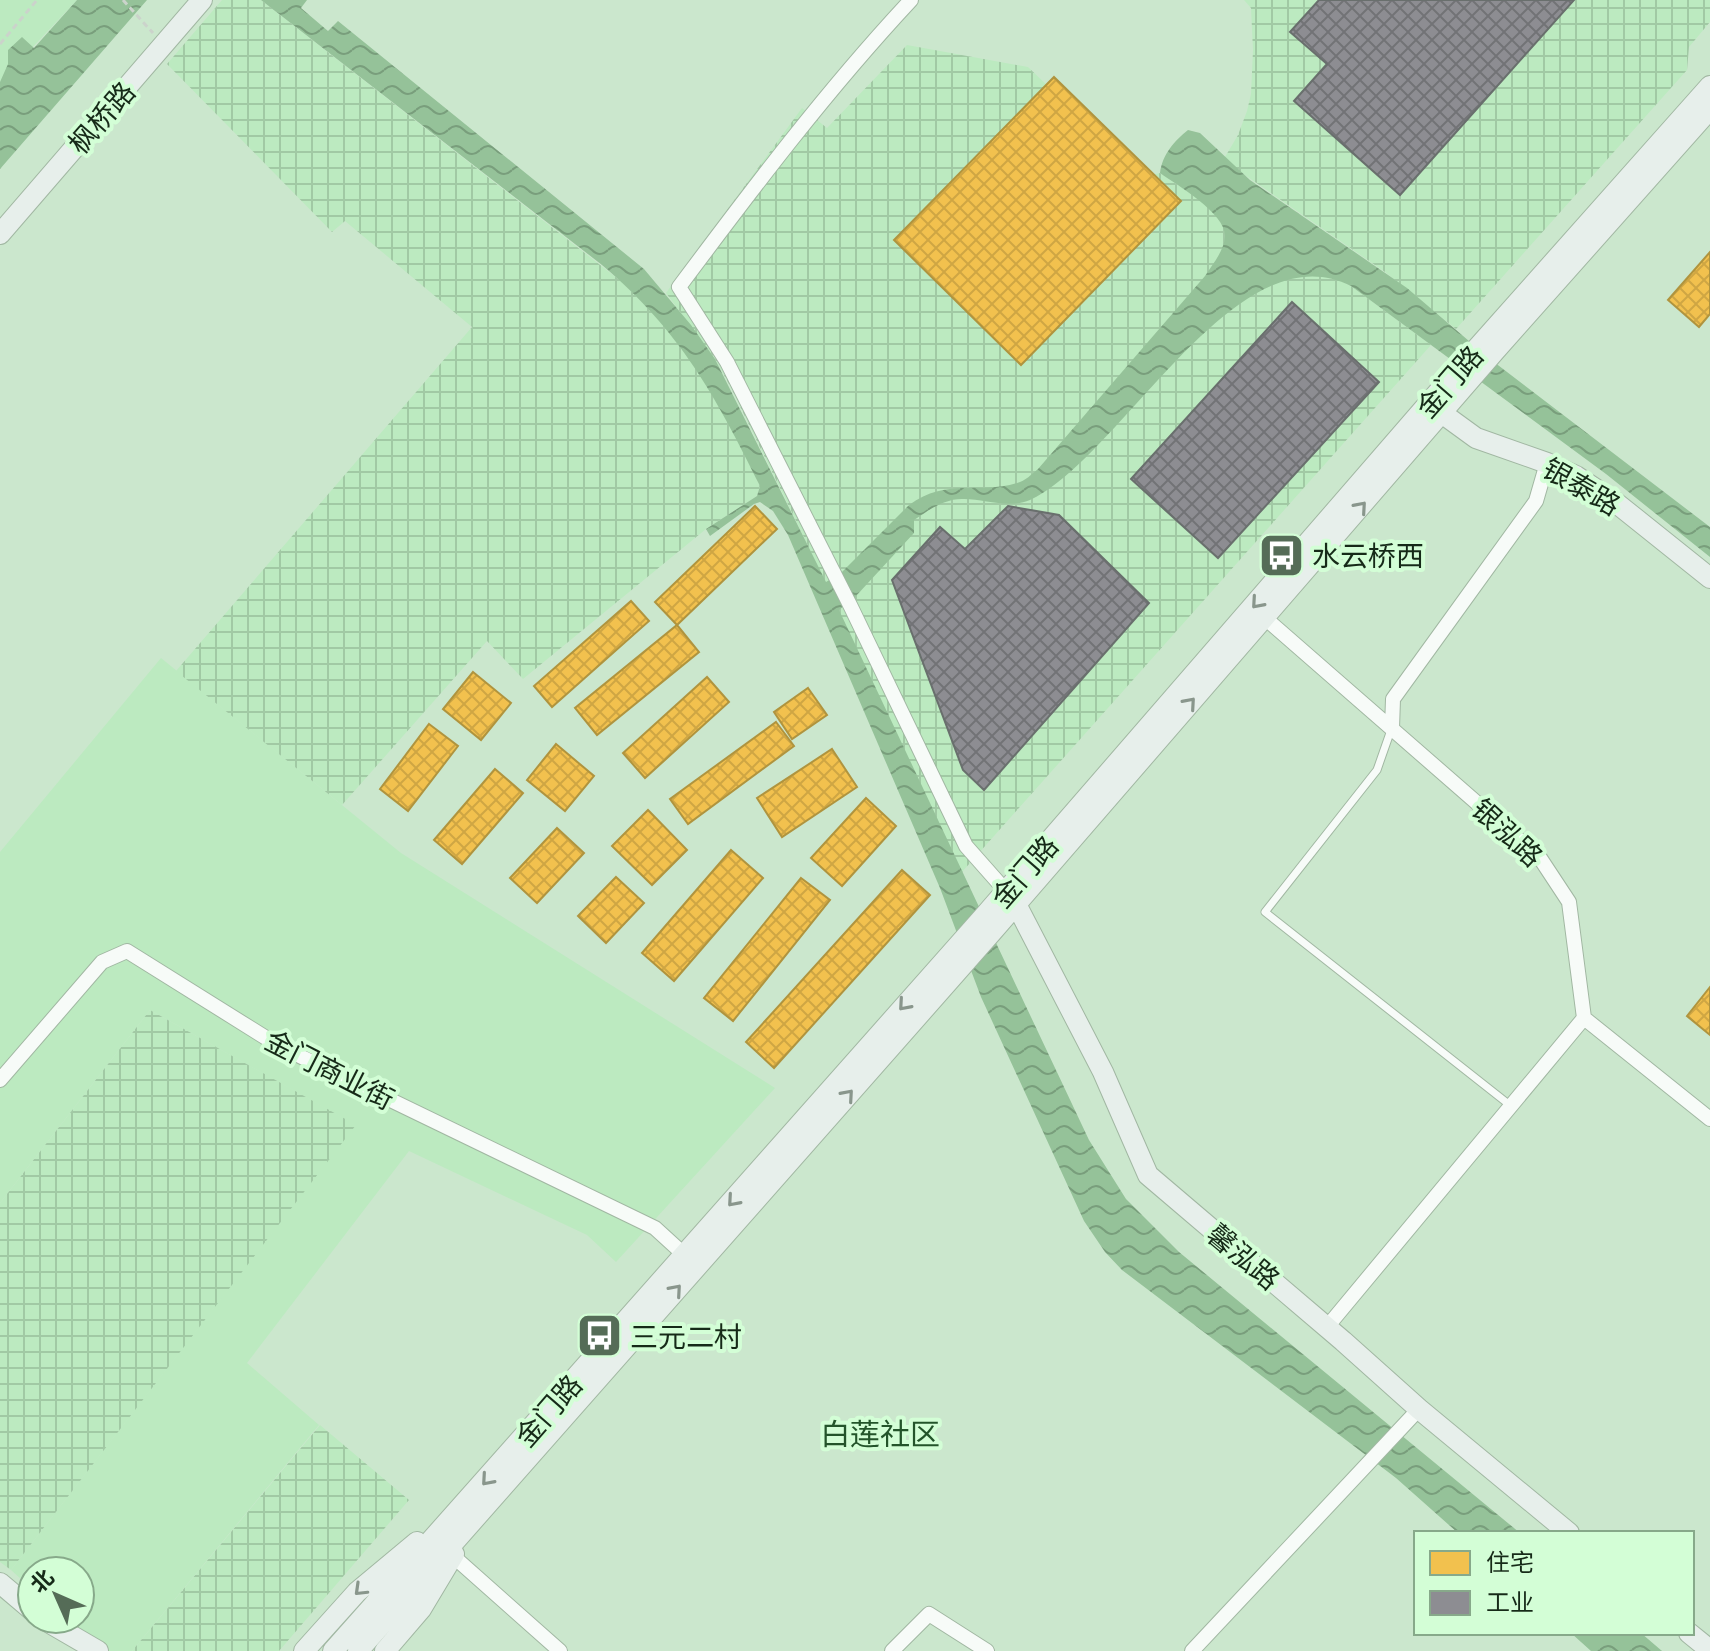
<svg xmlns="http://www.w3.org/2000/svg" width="1710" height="1651" font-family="Barlow,'Noto Sans SC',sans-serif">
  <defs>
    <pattern id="industrial-grid" width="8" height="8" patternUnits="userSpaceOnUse" patternTransform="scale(2)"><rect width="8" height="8" fill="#bceac0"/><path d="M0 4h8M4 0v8" fill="none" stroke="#a1c9a4"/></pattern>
    <pattern id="water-waves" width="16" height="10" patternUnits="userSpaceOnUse" patternTransform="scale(2)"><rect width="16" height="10" fill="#95c299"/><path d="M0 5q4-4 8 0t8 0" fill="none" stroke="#799e7c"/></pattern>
    <pattern id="homes-cross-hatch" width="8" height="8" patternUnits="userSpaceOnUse" patternTransform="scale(2)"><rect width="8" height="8" fill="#f2c14e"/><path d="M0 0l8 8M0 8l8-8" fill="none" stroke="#cfa643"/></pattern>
    <pattern id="industry-cross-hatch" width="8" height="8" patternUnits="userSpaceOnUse" patternTransform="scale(2)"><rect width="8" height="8" fill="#8d8d92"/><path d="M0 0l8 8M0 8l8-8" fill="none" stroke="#727376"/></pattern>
  </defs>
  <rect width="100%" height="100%" fill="#cbe7cd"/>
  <path fill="#bceac0" d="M0 0H77L0 82Z
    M161 658 401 853 775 1088 616 1262 587 1235 409 1151 247 1363 319 1425 132 1651H103L67 1619H80V1571H32V1589L11 1570 355 1125 150 1010 0 1203V852Z"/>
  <path fill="url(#industrial-grid)" d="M222 0H261L622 282 671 332 693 362 729 423 760 486 757 496 706 529 523 679 487 641 342 805 176 671 472 327 345 221 332 232 167 64Z
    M1244 0H1710V22L1689 47 1687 70 1456 329 1385 272 1239 171 1217 218 1351 286 1431 345 962 872 801 531 730 386 715 359 666 293 802 108 827 128 907 45 1028 67 1143 177 1160 173 1190 193 1225 157 1238 135 1247 111 1251 94 1253 50 1251 8Z
    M150 1010 356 1125 11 1570 0 1562V1203Z
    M320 1425 409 1500 279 1651H132Z"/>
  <path fill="url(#water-waves)" d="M77 0H147L0 169V82L8 64V50L22 37 34 48Z
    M261 0H307L301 8 328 31 338 21 644 269 691 325 715 359 826 582 841 573 909 505C948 477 977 495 1017 483 1025 481 1032 474 1038 469L1205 276C1212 265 1224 251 1225 237 1227 214 1177 185 1160 173 1162 155 1175 140 1188 130L1200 133 1250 180 1407 288 1490 359 1710 527V557L1606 474 1351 286C1236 227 1121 458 1030 500 1009 509 985 499 964 499 945 498 929 510 914 520V533L856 596 839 610 1089 1140 1126 1199 1179 1252 1520 1533H1458L1396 1478 1122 1270 1105 1252 1084 1221 981 997 940 888 788 535 773 511 760 502 754 504 710 536 706 529 757 496 760 486C715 395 681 332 602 265Z
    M1571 1633H1641L1662 1651H1591Z"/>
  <path fill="url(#homes-cross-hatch)" stroke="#b0943e" stroke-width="2" d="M1054 77 1181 201 1021 365 894 240Z
    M1710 252V314L1699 327 1668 300Z
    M755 506 777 529 677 625 655 602Z
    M631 601 649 621 552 707 534 686Z
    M677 625 699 652 597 735 575 708Z
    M473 672 511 703 481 740 443 709Z
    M707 677 729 702 645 778 623 753Z
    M808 688 827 715 792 739 774 712Z
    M776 722 794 746 688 824 670 799Z
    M429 724 458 746 408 811 380 789Z
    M556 744 594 776 565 811 527 780Z
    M832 749 857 787 782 837 757 798Z
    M495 769 523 793 462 864 434 840Z
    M866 798 896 826 842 886 811 858Z
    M648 810 687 850 652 885 612 846Z
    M557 828 584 853 537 903 510 878Z
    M731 850 763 878 674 981 642 953Z
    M902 870 930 895 774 1068 746 1042Z
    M616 877 644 903 606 943 578 916Z
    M801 878 830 900 733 1021 704 998Z
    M1710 987V1035L1687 1016Z"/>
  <path fill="url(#industry-cross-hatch)" stroke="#696f6d" stroke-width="2" d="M1319 0H1574L1400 195 1294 101 1327 64 1290 32Z
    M1292 302 1379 382 1218 558 1131 479Z
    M1008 506 1059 515 1149 603 984 790 963 770 892 580 940 527 965 549Z"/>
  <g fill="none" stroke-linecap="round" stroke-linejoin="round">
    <defs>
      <path id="lane" d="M1391 730 1377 770 1265 912 1511 1106"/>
      <path id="street" d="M911 0C827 90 753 188 679 287L727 362 851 607 966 846 1012 898
        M1265 618 1540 858 1569 902 1584 1018 1710 1119
        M1392 728 1393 699 1536 501 1547 463
        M0 1080 102 962 127 951 279 1046 655 1228 690 1260
        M1327 1327 1584 1018
        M453 1556 560 1651
        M892 1651 929 1614 987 1651
        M1192 1651 1419 1409"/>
      <path id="secondary" d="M0 234 202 0
        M1443 414 1476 438 1547 463 1576 476 1615 502 1710 578
        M1016 904 1103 1072 1148 1175 1343 1341 1419 1409 1569 1533
        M0 1583 32 1610
        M43 1619 98 1651
        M1689 1633 1710 1650
        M304 1651 357 1592 417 1542
        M333 1651 986 914 1454 374 1710 86
        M358 1651 992 932 1494 352 1710 109
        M385 1651 421 1609 454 1554"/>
    </defs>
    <use href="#lane" stroke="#a1b7a2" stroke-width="9"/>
    <use href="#street" stroke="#a1b7a2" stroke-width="16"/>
    <use href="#secondary" stroke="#a1b7a2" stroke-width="22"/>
    <path stroke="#cbd3cb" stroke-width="3" stroke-dasharray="6 4" stroke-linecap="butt" d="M123 0 153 33
      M0 44 37 0"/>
    <use href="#lane" stroke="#f7fbf8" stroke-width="7"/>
    <use href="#street" stroke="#f7fbf8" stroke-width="14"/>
    <use href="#secondary" stroke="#e7efeb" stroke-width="20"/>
  </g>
  <defs><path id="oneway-chevron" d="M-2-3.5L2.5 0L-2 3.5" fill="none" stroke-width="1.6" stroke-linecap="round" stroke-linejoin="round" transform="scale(2)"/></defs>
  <g stroke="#89968c">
    <use href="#oneway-chevron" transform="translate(1361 507) rotate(-49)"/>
    <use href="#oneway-chevron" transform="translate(1257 603) rotate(131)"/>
    <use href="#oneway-chevron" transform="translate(1190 703) rotate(-49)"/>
    <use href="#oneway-chevron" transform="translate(904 1005) rotate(131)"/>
    <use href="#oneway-chevron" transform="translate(848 1095) rotate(-49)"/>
    <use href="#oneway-chevron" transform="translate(733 1201) rotate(131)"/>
    <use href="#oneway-chevron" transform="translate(676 1290) rotate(-49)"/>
    <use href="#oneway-chevron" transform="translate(487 1480) rotate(131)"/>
    <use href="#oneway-chevron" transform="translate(360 1590) rotate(136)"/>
  </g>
  <defs>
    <symbol id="bus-square" viewBox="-11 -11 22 22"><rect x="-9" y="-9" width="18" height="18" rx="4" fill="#556c57" stroke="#d3fed6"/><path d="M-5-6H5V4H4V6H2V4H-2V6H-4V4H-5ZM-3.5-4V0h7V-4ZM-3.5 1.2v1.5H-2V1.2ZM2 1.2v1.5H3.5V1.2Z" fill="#fff"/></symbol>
  </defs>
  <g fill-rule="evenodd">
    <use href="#bus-square" x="1256" y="530" width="51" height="51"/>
    <use href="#bus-square" x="574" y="1310" width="51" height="51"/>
  </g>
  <g text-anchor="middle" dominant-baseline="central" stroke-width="8" stroke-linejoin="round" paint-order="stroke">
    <g font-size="28" fill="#162a18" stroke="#d3fed6">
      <text transform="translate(101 117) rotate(-49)">枫桥路</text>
      <text transform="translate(1449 381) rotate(-49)">金门路</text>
      <text transform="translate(1582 486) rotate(30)">银泰路</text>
      <text transform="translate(1508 832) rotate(43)">银泓路</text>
      <text transform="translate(1024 871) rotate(-49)">金门路</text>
      <text transform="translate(330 1069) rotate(27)">金门商业街</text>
      <text transform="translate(1244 1256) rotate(40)">馨泓路</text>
      <text transform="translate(548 1410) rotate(-49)">金门路</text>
    </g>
    <g font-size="28" fill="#162a18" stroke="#d3fed6" text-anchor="start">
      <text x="1312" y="555">水云桥西</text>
      <text x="630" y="1336">三元二村</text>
    </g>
    <g font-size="30" fill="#23542a" stroke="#d3fed6">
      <text x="880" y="1433">白莲社区</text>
    </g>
  </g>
  <rect x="1414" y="1531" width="280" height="104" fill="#d3fed6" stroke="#87a98a" stroke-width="2"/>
  <rect x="1430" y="1551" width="40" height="24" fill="#f2c14e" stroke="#87a98a" stroke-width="2"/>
  <text x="1486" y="1571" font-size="24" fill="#162a18">住宅</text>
  <rect x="1430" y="1591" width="40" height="24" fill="#8d8d92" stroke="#87a98a" stroke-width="2"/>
  <text x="1486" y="1611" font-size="24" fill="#162a18">工业</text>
  <g transform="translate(56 1595) rotate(315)"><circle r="38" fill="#d3fed6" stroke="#87a98a" stroke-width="2"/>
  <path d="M0-6L14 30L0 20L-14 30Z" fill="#556c57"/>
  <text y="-12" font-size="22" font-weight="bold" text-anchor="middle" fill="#162a18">北</text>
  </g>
</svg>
